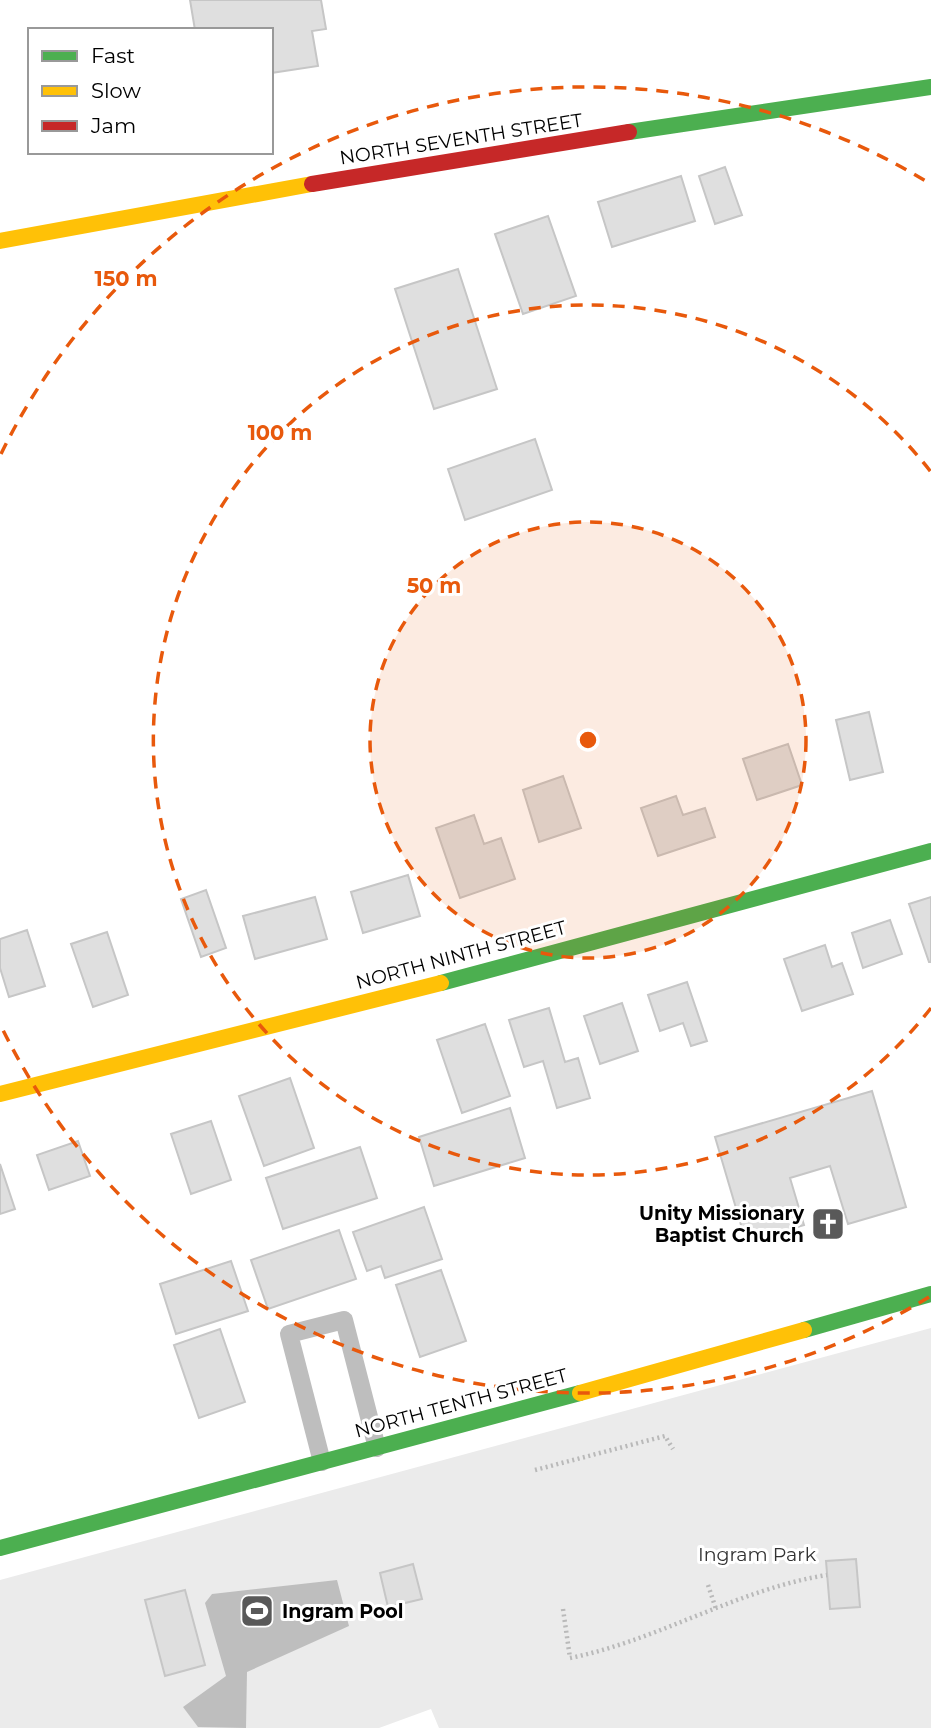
<svg xmlns="http://www.w3.org/2000/svg" width="931" height="1728" font-family="Montserrat,sans-serif">
  <rect width="100%" height="100%" fill="#fff"/>
  <path fill="#ebebeb" d="M931 1328V1728H439L431 1709 379 1728H0V1580Z"/>
  <path fill="#bebebe" d="M337 1580 349 1626 247 1672 246 1728 198 1727 183 1707 226 1676 205 1603 212 1594Z"/>
  <path fill="#dfdfdf" stroke="#c6c6c6" stroke-width="2" d="M190 0H321L326 29 312 31 318 66 271 73V30H195Z
    M725 167 742 215 715 224 699 176Z
    M681 176 695 221 612 247 598 202Z
    M548 216 576 296 523 314 495 234Z
    M458 269 497 389 434 409 395 289Z
    M535 439 552 490 465 520 448 469Z
    M869 712 883 772 850 780 836 720Z
    M788 744 802 785 757 800 743 759Z
    M563 776 581 828 539 842 523 790Z
    M676 796 683 815 705 808 715 837 658 856 641 808Z
    M474 815 484 844 501 838 515 879 460 898 436 828Z
    M408 875 420 916 363 933 351 892Z
    M206 890 226 948 201 957 181 899Z
    M315 897 327 939 255 959 243 916Z
    M931 897V962H929L909 904Z
    M890 920 902 954 863 968 852 933Z
    M27 930 45 986 9 997 0 968V939Z
    M107 932 128 995 93 1007 71 944Z
    M825 945 832 967 842 963 853 994 802 1011 784 959Z
    M687 982 707 1041 691 1046 683 1023 660 1031 648 995Z
    M622 1003 638 1051 600 1064 584 1016Z
    M549 1008 565 1062 578 1058 590 1098 557 1108 543 1061 524 1067 509 1020Z
    M485 1024 510 1096 462 1113 437 1040Z
    M290 1078 314 1148 264 1166 239 1096Z
    M872 1091 906 1207 848 1224 830 1166 790 1178 804 1225 746 1242 715 1137Z
    M510 1108 525 1158 434 1186 419 1137Z
    M211 1121 231 1180 191 1194 171 1134Z
    M78 1141 90 1176 49 1190 37 1155Z
    M360 1147 377 1198 283 1229 266 1178Z
    M0 1164 15 1209 0 1214Z
    M424 1207 442 1259 385 1278 381 1266 367 1271 353 1232Z
    M339 1230 356 1279 268 1309 251 1260Z
    M231 1261 248 1311 176 1334 160 1284Z
    M441 1270 466 1341 420 1357 396 1285Z
    M220 1329 245 1402 199 1418 174 1345Z
    M856 1559 860 1607 830 1609 826 1561Z
    M413 1564 422 1599 388 1607 380 1573Z
    M185 1590 205 1665 165 1676 145 1600Z"/>
  <g fill="none" stroke-linecap="round" stroke-linejoin="round">
    <path stroke="#b9b9b9" stroke-width="4.5" stroke-dasharray="2 3.5" stroke-linecap="butt" d="M535 1470 665 1436 673 1449
      M708 1585 716 1609
      M563 1609 570 1658C659 1640 738 1589 827 1575"/>
    <path stroke="#bebebe" stroke-width="18" d="M322 1462 289 1334 344 1320 377 1448"/>
    <path stroke="#4caf50" stroke-width="16" d="M629 132 931 87
      M441 983 931 851
      M804 1330 931 1294
      M0 1548 580 1393"/>
    <path stroke="#ffc107" stroke-width="16" d="M0 241 312 184
      M0 1094 441 983
      M580 1393 804 1330"/>
    <path stroke="#c62828" stroke-width="16" d="M312 184 629 132"/>
  </g>
  <circle cx="588" cy="740" r="218" fill="#e8590c" fill-opacity=".12"/>
  <g fill="none" stroke="#e8590c" stroke-width="3.5" stroke-dasharray="12 9">
    <circle cx="588" cy="740" r="218"/>
    <path d="M931 1008A435 435 0 1 1 931 472"/>
    <path d="M929 1297A653 653 0 0 1 1 1026M1 454A653 653 0 0 1 929 183"/>
  </g>
  <defs>
    <symbol id="church-square" viewBox="-11 -11 22 22"><rect x="-9" y="-9" width="18" height="18" rx="4" fill="#595959" stroke="#fff"/><path d="M-1.2-6h2.4v3.5h3.3v2.4h-3.3V6h-2.4V-.1h-3.3v-2.4h3.3Z" fill="#fff"/></symbol>
    <symbol id="stadium-square" viewBox="-11 -11 22 22"><rect x="-9" y="-9" width="18" height="18" rx="4" fill="#595959" stroke="#fff"/><path d="M0-5a6.5 5 0 1 0 0 10a6.5 5 0 1 0 0-10ZM-3.5-1.8h7v3.6h-7Z" fill="#fff"/></symbol>
  </defs>
  <g fill-rule="evenodd">
    <use href="#church-square" x="809" y="1205" width="38" height="38"/>
    <use href="#stadium-square" x="238" y="1592" width="38" height="38"/>
  </g>
  <g text-anchor="middle" dominant-baseline="central" stroke-width="6" stroke-linejoin="round" paint-order="stroke">
    <g font-size="19" fill="#000" stroke="#fff">
      <text transform="translate(461 139) rotate(-9)">NORTH SEVENTH STREET</text>
      <text transform="translate(461 955) rotate(-15)">NORTH NINTH STREET</text>
      <text transform="translate(461 1403) rotate(-15)">NORTH TENTH STREET</text>
    </g>
    <g font-size="19" font-weight="bold" fill="#000" stroke="#fff" text-anchor="end">
      <text x="804" y="1213">Unity Missionary<tspan x="804" dy="22">Baptist Church</tspan></text>
      <text x="282" y="1611" text-anchor="start">Ingram Pool</text>
    </g>
    <g font-size="19" fill="#323232" stroke="#fff">
      <text x="757" y="1554">Ingram Park</text>
    </g>
  </g>
  <circle cx="588" cy="740" r="10" fill="#e8590c" stroke="#fff" stroke-width="3.5"/>
  <g font-size="21" text-anchor="middle" font-weight="bold" fill="#e8590c" stroke="#fff" stroke-width="6" stroke-linejoin="round" paint-order="stroke">
    <text x="126" y="286">150 m</text>
    <text x="280" y="440">100 m</text>
    <text x="434" y="593">50 m</text>
  </g>
  <rect x="28" y="28" width="245" height="126" fill="#ffffff" stroke="#999999" stroke-width="2"/>
  <rect x="42" y="51" width="35" height="10" fill="#4caf50" stroke="#999999" stroke-width="2"/>
  <text x="91" y="63" font-size="21" fill="#000000">Fast</text>
  <rect x="42" y="86" width="35" height="10" fill="#ffc107" stroke="#999999" stroke-width="2"/>
  <text x="91" y="98" font-size="21" fill="#000000">Slow</text>
  <rect x="42" y="121" width="35" height="10" fill="#c62828" stroke="#999999" stroke-width="2"/>
  <text x="91" y="133" font-size="21" fill="#000000">Jam</text>
</svg>
